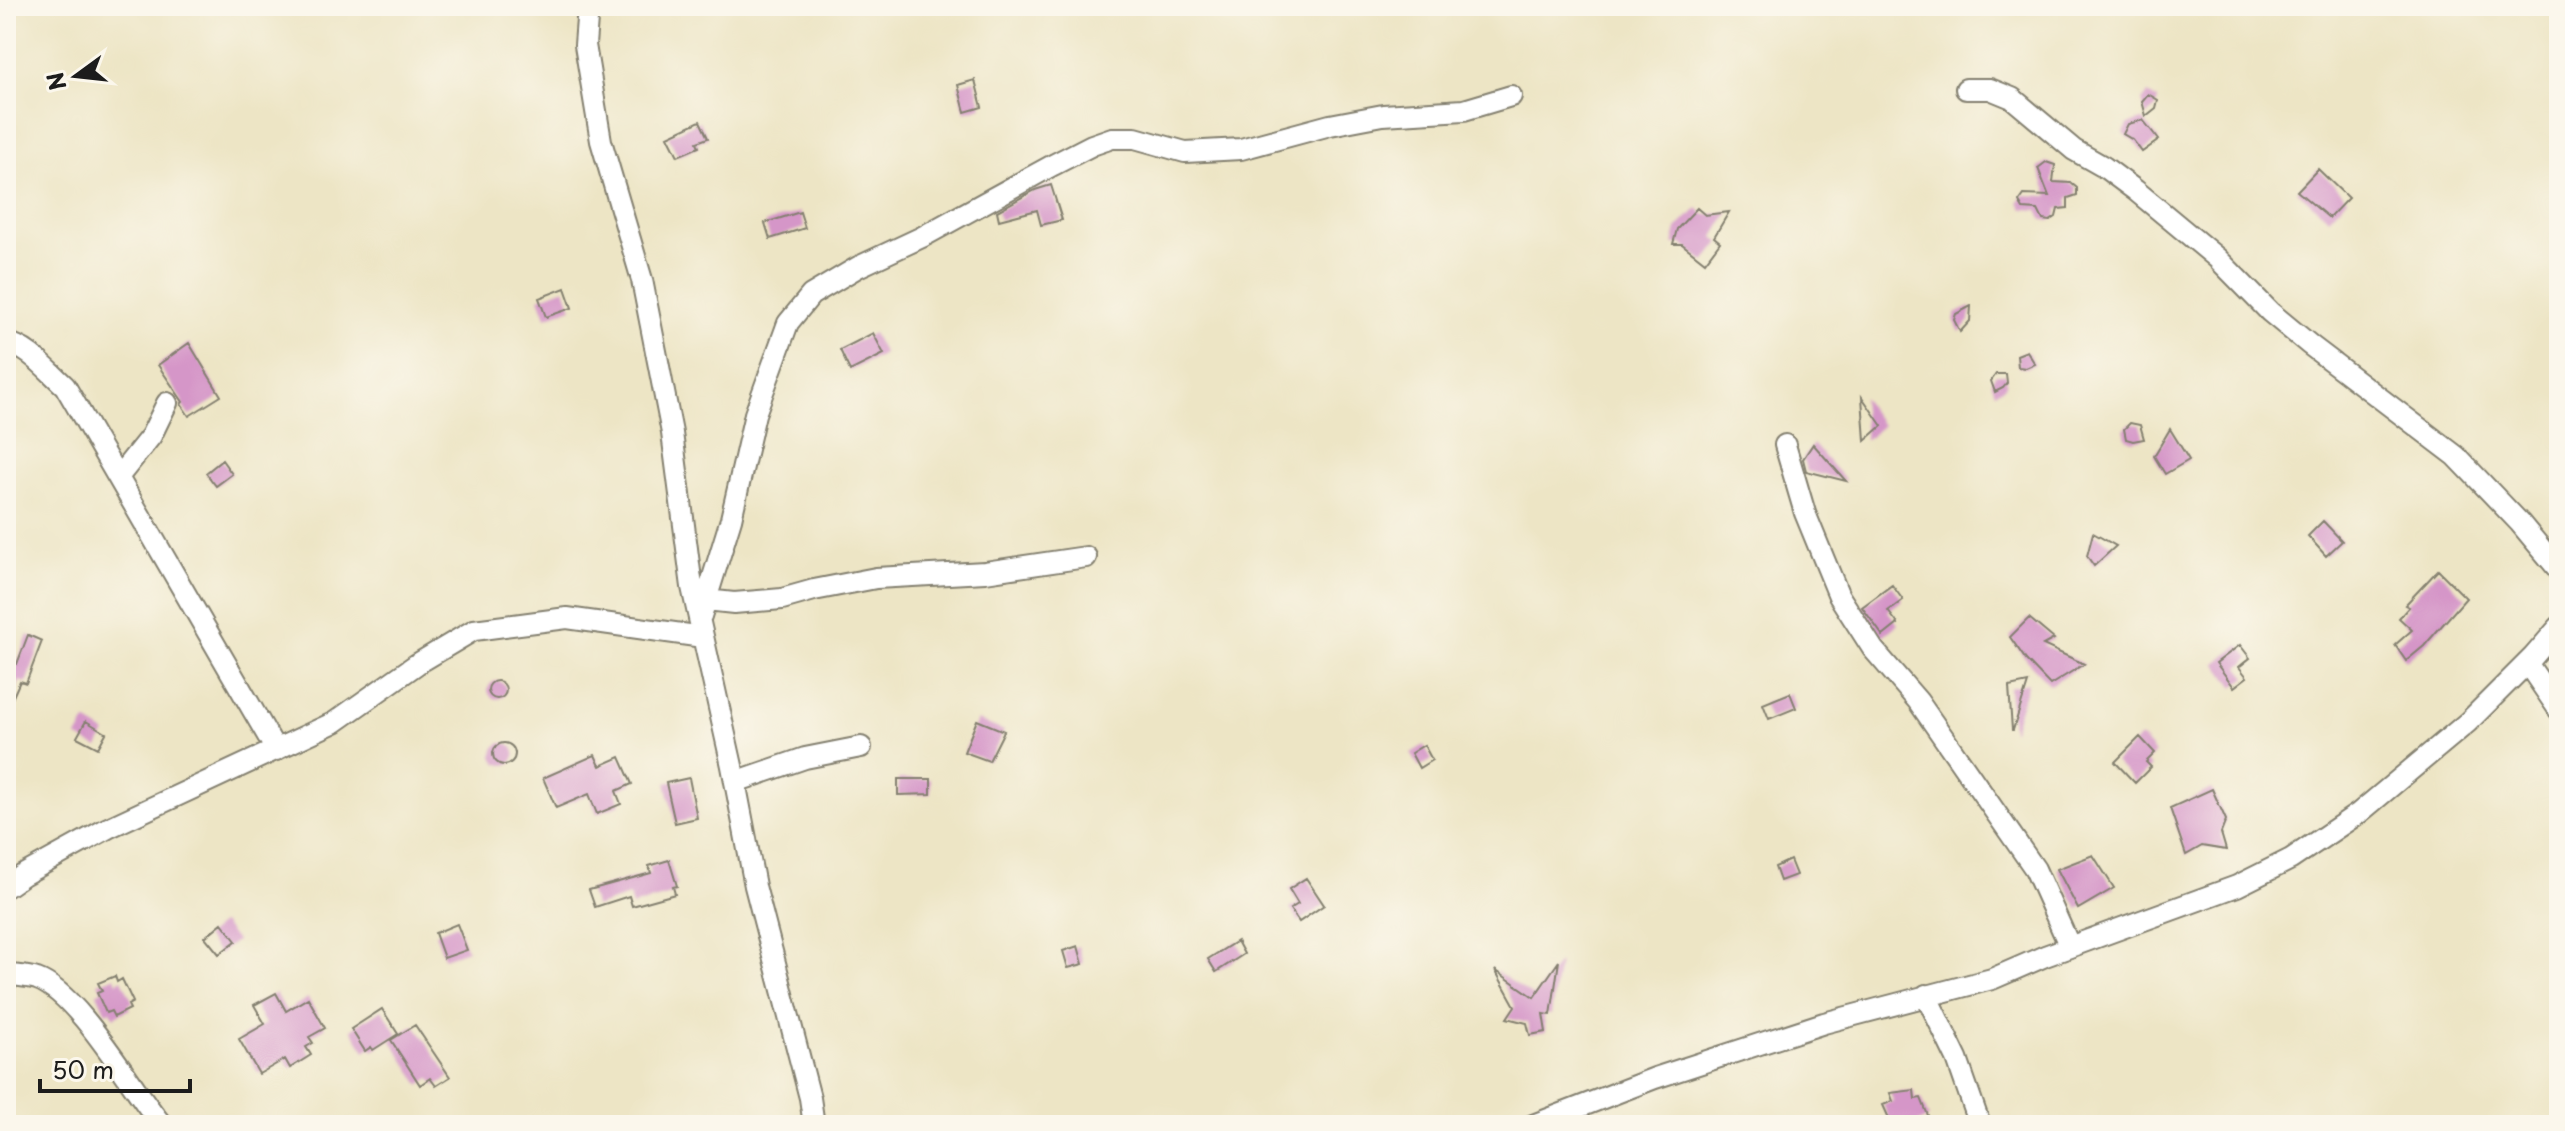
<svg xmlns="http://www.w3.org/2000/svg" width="2565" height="1131" font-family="'Playpen Sans',sans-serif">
  <rect width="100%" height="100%" fill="#fbf7ec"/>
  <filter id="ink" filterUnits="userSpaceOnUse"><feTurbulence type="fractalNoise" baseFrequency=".0125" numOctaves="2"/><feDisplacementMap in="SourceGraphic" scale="16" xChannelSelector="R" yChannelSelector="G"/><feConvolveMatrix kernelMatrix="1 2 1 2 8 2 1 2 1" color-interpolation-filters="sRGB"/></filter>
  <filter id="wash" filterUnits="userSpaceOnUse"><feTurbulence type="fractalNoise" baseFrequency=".006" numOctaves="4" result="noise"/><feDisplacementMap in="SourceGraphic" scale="32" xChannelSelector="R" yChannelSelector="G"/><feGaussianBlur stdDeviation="1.8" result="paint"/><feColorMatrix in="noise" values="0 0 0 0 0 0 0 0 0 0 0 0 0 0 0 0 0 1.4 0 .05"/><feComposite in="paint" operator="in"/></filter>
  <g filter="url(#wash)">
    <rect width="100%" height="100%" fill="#ede5c5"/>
    <g id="blocks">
      <path fill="#d596c8" d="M975 80 982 107 965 112 958 85Z
        M2148 94 2158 100 2156 108 2146 116 2142 101Z
        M2143 120 2159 140 2142 152 2133 140 2123 134 2128 124Z
        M700 121 708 138 697 142 699 147 678 156 668 136Z
        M2046 162 2055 165 2053 182 2071 183 2077 188V195L2068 198V208L2058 209 2056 217 2050 221 2043 220 2038 210 2023 209 2019 202 2024 195 2049 196 2038 168Z
        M2318 169 2348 198 2329 218 2297 191Z
        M1051 185 1062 220 1041 225 1037 210 999 220 997 211 1035 190Z
        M1697 208 1705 215 1729 212 1714 237 1720 242 1705 262 1682 244H1673L1677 229Z
        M800 212 805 228 770 239 765 223Z
        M565 288 572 308 546 317 539 298Z
        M1971 306 1970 321 1960 332 1954 320 1956 314Z
        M873 333 884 354 850 371 840 350Z
        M189 343 221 396 189 416 181 404 183 402 158 365Z
        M2027 351 2035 364 2026 368 2018 367 2017 355Z
        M1996 374H2006L2007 383 2003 388 1995 392 1991 381Z
        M1862 397 1882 426 1865 441Z
        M2130 423 2140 425 2144 439 2133 441 2126 439 2124 429Z
        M2170 429 2189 460 2165 474 2154 456Z
        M1813 444 1846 481 1806 471 1803 459Z
        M222 460 232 474 216 486 206 473Z
        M2323 521 2342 541 2326 556 2308 536Z
        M2093 533 2116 546 2094 566 2087 556Z
        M2438 570 2466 598 2424 646 2406 661 2395 645 2412 630 2399 618 2409 607 2405 605Z
        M1892 585 1903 600 1888 611 1898 624 1883 636 1862 607Z
        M2029 618 2054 639 2043 645 2084 664 2050 685 2026 660 2010 637Z
        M28 635 42 641 26 683 20 681 6 712V660L17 664Z
        M2240 645 2250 658 2239 667 2247 677 2234 687 2216 663Z
        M488 690a9 9 0 1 1 18 0a9 9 0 1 1-18 0Z
        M2028 683 2013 730H2012L2009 687Z
        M1790 693 1796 708 1769 719 1763 704Z
        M977 720 1004 731 989 761 964 752Z
        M86 721 106 733 98 748 77 737Z
        M2140 737 2155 753 2146 762 2151 767 2135 783 2115 762Z
        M493 754a11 11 0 1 1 22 0a11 11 0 1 1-22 0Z
        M1424 745 1432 760 1419 768 1411 753Z
        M595 755 600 766 620 757 632 784 616 791 621 804 597 814 589 794 556 808 543 778Z
        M689 778 697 818 675 823 666 783Z
        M898 779H931V794L898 795Z
        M2212 789 2226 820 2221 833 2226 850 2202 846 2186 855 2170 808Z
        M2093 855 2114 888 2078 909 2057 869Z
        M669 860 677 886 673 887 675 894 632 906 629 896 595 907 589 890 651 873 649 866Z
        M1790 860 1796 875 1780 881 1775 867Z
        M1306 878 1324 905 1299 922 1290 909 1298 904 1289 889Z
        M222 923 236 941 219 954 205 937Z
        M457 924 467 950 444 958 435 933Z
        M1237 941 1244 954 1216 972 1208 959Z
        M1078 946 1083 964 1068 968 1063 951Z
        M1559 961 1551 1015 1543 1014 1546 1032 1530 1035 1527 1023 1507 1018 1515 1006 1495 970 1534 997Z
        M115 976 117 982 122 979 133 1002 128 1005 130 1009 114 1017 111 1011 106 1013 97 993 102 991 98 983Z
        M276 993 286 1011 308 998 325 1028 309 1037 313 1043 306 1047 311 1055 290 1068 285 1059 259 1074 239 1039 265 1024 254 1005Z
        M382 1009 398 1034 373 1050 371 1047 365 1051 351 1029Z
        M415 1025 450 1077 436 1086 430 1078 420 1085 391 1040Z
        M1914 1090 1915 1099 1921 1098 1929 1118 1912 1125H1892L1883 1105 1893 1101 1890 1093Z"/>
    </g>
  </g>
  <g filter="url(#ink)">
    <use href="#blocks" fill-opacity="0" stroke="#848070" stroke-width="2"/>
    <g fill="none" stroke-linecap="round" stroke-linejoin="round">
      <defs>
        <path id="street" d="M588 6 585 45 601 141 642 280 672 433 692 587 732 766 755 886 810 1098 814 1125
          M1966 89H1990L2012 98 2074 150 2104 167 2135 190 2217 258 2270 312 2310 345 2456 456 2520 523 2559 570
          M6 343C28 346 49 372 65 386L276 750
          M1785 445 1805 513 1839 596 1873 649 1918 701 2035 869 2070 947
          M119 476 151 436 167 403
          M706 600 734 603 782 599 814 590 876 578 985 572 1086 557
          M701 616 731 519 755 414 788 323 811 295 858 267 922 237 1053 165 1092 145 1112 138H1135L1185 152 1241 149 1330 125 1383 115 1464 110 1511 96
          M2527 663 2559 710
          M735 782 805 758 861 747
          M6 887 23 875 108 828 335 722 417 664 474 630 567 618 703 637
          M6 974C16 976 27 976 37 979 79 994 131 1088 162 1125
          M1926 995 1957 1059 1980 1125
          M1533 1125 1655 1078 1824 1023 1992 979 2045 956 2237 886 2291 859 2359 813 2468 722 2533 657 2559 627"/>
      </defs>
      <use href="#street" stroke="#848070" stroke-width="24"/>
      <use href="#street" stroke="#fff" stroke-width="20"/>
    </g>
  </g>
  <rect width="2565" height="1131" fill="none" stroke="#fbf7ec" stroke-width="32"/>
  <g transform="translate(76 76) rotate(255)" stroke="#fbf7ec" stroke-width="6" paint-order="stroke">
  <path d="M0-6L14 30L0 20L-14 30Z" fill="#1c1c1c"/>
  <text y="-12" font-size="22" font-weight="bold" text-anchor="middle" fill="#1c1c1c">N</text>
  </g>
  <path d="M40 1079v12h150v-12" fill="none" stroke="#1c1c1c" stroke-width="4"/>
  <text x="52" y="1079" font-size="24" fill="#1c1c1c" stroke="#fbf7ec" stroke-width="6" paint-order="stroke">50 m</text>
</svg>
